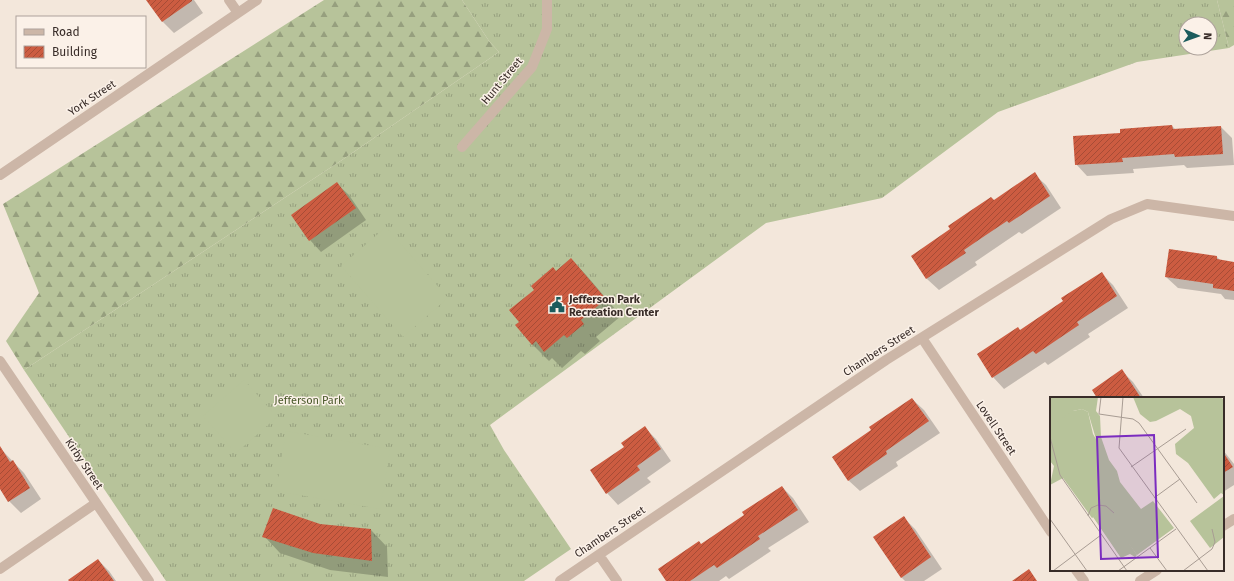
<svg xmlns="http://www.w3.org/2000/svg" width="1234" height="581" font-family="'Fira Sans',sans-serif">
  <defs>
    <pattern id="grass-tufts" width="24" height="20" patternUnits="userSpaceOnUse"><rect width="24" height="20" fill="#b7c39a"/><path d="M3 7l-1-3M5 7V3M7 7l1-3M15 17l-1-3M17 17v-4M19 17l1-3" fill="none" stroke="#969f7e"/></pattern>
    <pattern id="forest-firs" width="22" height="20" patternUnits="userSpaceOnUse"><rect width="22" height="20" fill="#b7c39a"/><path d="M5 1l3.5 6h-7zM16 11l3.5 6h-7z" fill="#969f7e"/></pattern>
    <pattern id="building-hatch" width="6" height="6" patternUnits="userSpaceOnUse"><rect width="6" height="6" fill="#cc5c41"/><path d="M-1 1l2-2M0 6l6-6M5 7l2-2" fill="none" stroke="#a74c36"/></pattern>
  </defs>
  <rect width="100%" height="100%" fill="#f3e7db"/>
  <path fill="url(#grass-tufts)" fill-rule="evenodd" d="M462 0H1217L1229 48 1137 62 998 112 882 198 766 223 490 425 504 450 571 549 524 581H166L24 370 342 160 499 52 489 41ZM1186 24H1210V48H1186Z"/>
  <path fill="url(#forest-firs)" d="M324 0H462L489 41 499 52 342 160 24 370 6 341 39 293 3 204Z
    M1217 0H1234V45L1229 48Z"/>
  <path fill="#b7c39a" d="M386 227 448 298 403 337 341 266Z
    M244 380 277 417 236 453 203 416Z
    M286 431 390 449 380 509 276 491Z"/>
  <path fill="#0003" d="M148 0H194L203 13 174 33 163 22Z
    M1172 126 1176 130 1221 127 1232 138 1234 165 1187 168 1184 165 1133 169 1134 173 1087 176 1076 164 1122 134Z
    M1034 174 1046 185 1061 208 1022 234 1019 232 975 262 977 265 939 290 927 279 912 256Z
    M337 184 349 195 366 220 321 252 310 240Z
    M1170 250 1217 257 1221 261 1234 263V300L1225 299 1221 294 1178 288 1166 277Z
    M571 259 587 276 621 316 596 337 600 341 585 354 581 351 562 368 552 358 549 361 532 344 520 322 556 272Z
    M1101 273 1113 285 1128 308 1088 334 1090 337 1048 365 1045 362 1004 389 993 377 1020 331 1065 302Z
    M1122 371 1133 382 1144 398H1099Z
    M912 399 924 410 940 433 896 462 898 466 860 491 848 480 873 430Z
    M645 428 656 439 671 461 647 478 651 482 618 505 607 493 625 447Z
    M0 448 24 473 41 499 21 513 9 501 0 487Z
    M1223 450 1234 464V485L1223 492Z
    M782 487 793 498 809 522 768 548 771 551 729 579 726 576 719 581H667L701 545 745 516Z
    M903 517 915 529 942 569 924 581H905L901 577Z
    M319 525 371 530 387 547 388 577 330 570 280 553 264 536Z
    M98 560 109 571 116 581H70Z"/>
  <path fill="url(#building-hatch)" d="M146 0H192V1L162 22Z
    M1172 125 1173 129 1221 126 1223 154 1175 157 1174 154 1122 158 1123 162 1075 165 1073 136 1120 133V129Z
    M1035 172 1050 196 1009 223 1007 221 986 235 964 250 966 253 926 279 911 256 950 229 948 226 970 211 991 197 994 200Z
    M337 182 356 208 309 241 291 215Z
    M1169 249 1217 256V259L1234 262V291L1213 288V284L1165 277Z
    M571 258 606 299 581 320 584 324 567 338 564 335 544 352 536 341 532 345 515 325 519 322 509 310 534 290 531 286 553 267 556 271Z
    M1102 272 1117 296 1077 322 1079 325 1036 354 1033 351 992 378 977 354 1018 327 1020 330 1063 301 1061 298Z
    M1122 369 1141 398H1097L1092 390Z
    M912 398 929 421 886 451 887 454 848 481 832 457 871 430 869 427Z
    M645 426 661 449 637 466 640 470 606 494 590 470 624 447 621 443Z
    M0 446 10 462 13 460 30 488 8 502 0 489Z
    M1223 452 1233 467 1223 473Z
    M782 486 798 510 758 536 760 539 717 568 714 565 690 581H666L658 569 699 541 701 544 744 515 742 512Z
    M273 508 320 524 371 529 372 561 313 553 262 537Z
    M904 516 931 557 901 578 873 537Z
    M98 559 114 581H69L68 580Z
    M1029 569 1037 581H1012Z"/>
  <g fill="none" stroke-linecap="round" stroke-linejoin="round">
    <path stroke="#ccb6a7" stroke-width="10" d="M229 0 238 13
      M462 147 532 67 547 29V0
      M0 175 257 0
      M922 338 1051 532
      M0 361 149 581
      M1223 526 1234 519
      M599 555 617 581
      M0 569 96 503
      M1076 570 1084 581
      M560 581 886 360 1111 219 1147 204 1234 216
      M1140 581 1157 570"/>
  </g>
  <defs>
    <symbol id="civic-bare" viewBox="-9 -9 18 18"><path d="M-.6-6.5H3V-4.5H.6V-3L4-1V1h2V6H-6V1h2V-1L-.6-3ZM-1.2 2.5V6h2.4V2.5Z" fill="#1b5b5c" stroke="#fbf1e8" stroke-width="2.5" paint-order="stroke"/></symbol>
  </defs>
  <g fill-rule="evenodd">
    <use href="#civic-bare" x="546" y="294" width="22" height="22"/>
  </g>
  <g text-anchor="middle" dominant-baseline="central" stroke-width="3" stroke-linejoin="round" paint-order="stroke">
    <g font-size="11" fill="#382c28" stroke="#fbf1e8">
      <text transform="translate(502 81) rotate(-50)">Hunt Street</text>
      <text transform="translate(92 98) rotate(-34)">York Street</text>
      <text transform="translate(879 351) rotate(-33)">Chambers Street</text>
      <text transform="translate(996 428) rotate(56)">Lovell Street</text>
      <text transform="translate(84 464) rotate(56)">Kirby Street</text>
      <text transform="translate(610 532) rotate(-34)">Chambers Street</text>
    </g>
    <g font-size="11" font-weight="bold" fill="#382c28" stroke="#fbf1e8" text-anchor="start">
      <text x="569" y="299">Jefferson Park<tspan x="569" dy="13">Recreation Center</tspan></text>
    </g>
    <g font-size="11" fill="#49582a" stroke="#fbf1e8">
      <text x="309" y="400">Jefferson Park</text>
    </g>
  </g>
  <g transform="translate(1050 397)">
    <rect width="174" height="174" fill="#f3e7db"/>
    <path d="M0 0 23 14 32 12 38 15 43 37 46 42 51 40 59 63 67 74 70 85 91 112 103 104 124 131 87 158 54 113 42 121 13 81 0 88 4 69 0 64ZM174 99V140L160 151 140 124Z" fill="#b7c39a"/>
    <path d="M0 0H48L46 14 50 19 51 40 46 42 38 15 32 12 23 14 4 27 1 25ZM83 0H170L174 3V98L171 96 164 102 138 66 126 57 125 47 144 31 141 19 130 12 106 24 100 25 90 17ZM54 112 66 127 87 158 85 160 80 157 71 161 43 120Z" fill="#b7c39a"/>
    <path fill="none" stroke="#a89c93" stroke-width="1" d="M51 0 49 17 83 22 89 26 147 106M73 0 69 51 158 174M0 40 10 78 77 174M81 70 136 32M104 101 130 82M38 119 41 111 48 108 56 109 64 116M0 122 37 174M100 151 117 174M3 174 51 138M68 174 126 132M133 174 162 152 165 145 162 132"/>
    <path fill="#7b2cbf" fill-opacity="0.15" stroke="#7b2cbf" stroke-width="2" d="M104 38 108 160 51 162 47 40Z"/>
    <rect width="174" height="174" fill="none" stroke="#382c28" stroke-width="2"/>
  </g>
  <rect x="16" y="16" width="130" height="52" fill="#fbf1e8" stroke="#ada29b"/>
  <rect x="24" y="29" width="20" height="6" fill="#ccb6a7" stroke="#ada29b"/>
  <text x="52" y="36" font-size="12" fill="#382c28">Road</text>
  <rect x="24" y="46" width="20" height="12" fill="url(#building-hatch)" stroke="#ada29b"/>
  <text x="52" y="56" font-size="12" fill="#382c28">Building</text>
  <g transform="translate(1198 36) rotate(92)"><circle r="19" fill="#fbf1e8" stroke="#ada29b"/>
  <path d="M0-3L7 15L0 10L-7 15Z" fill="#1b5b5c"/>
  <text y="-6" font-size="11" font-weight="bold" text-anchor="middle" fill="#382c28">N</text>
  </g>
</svg>
